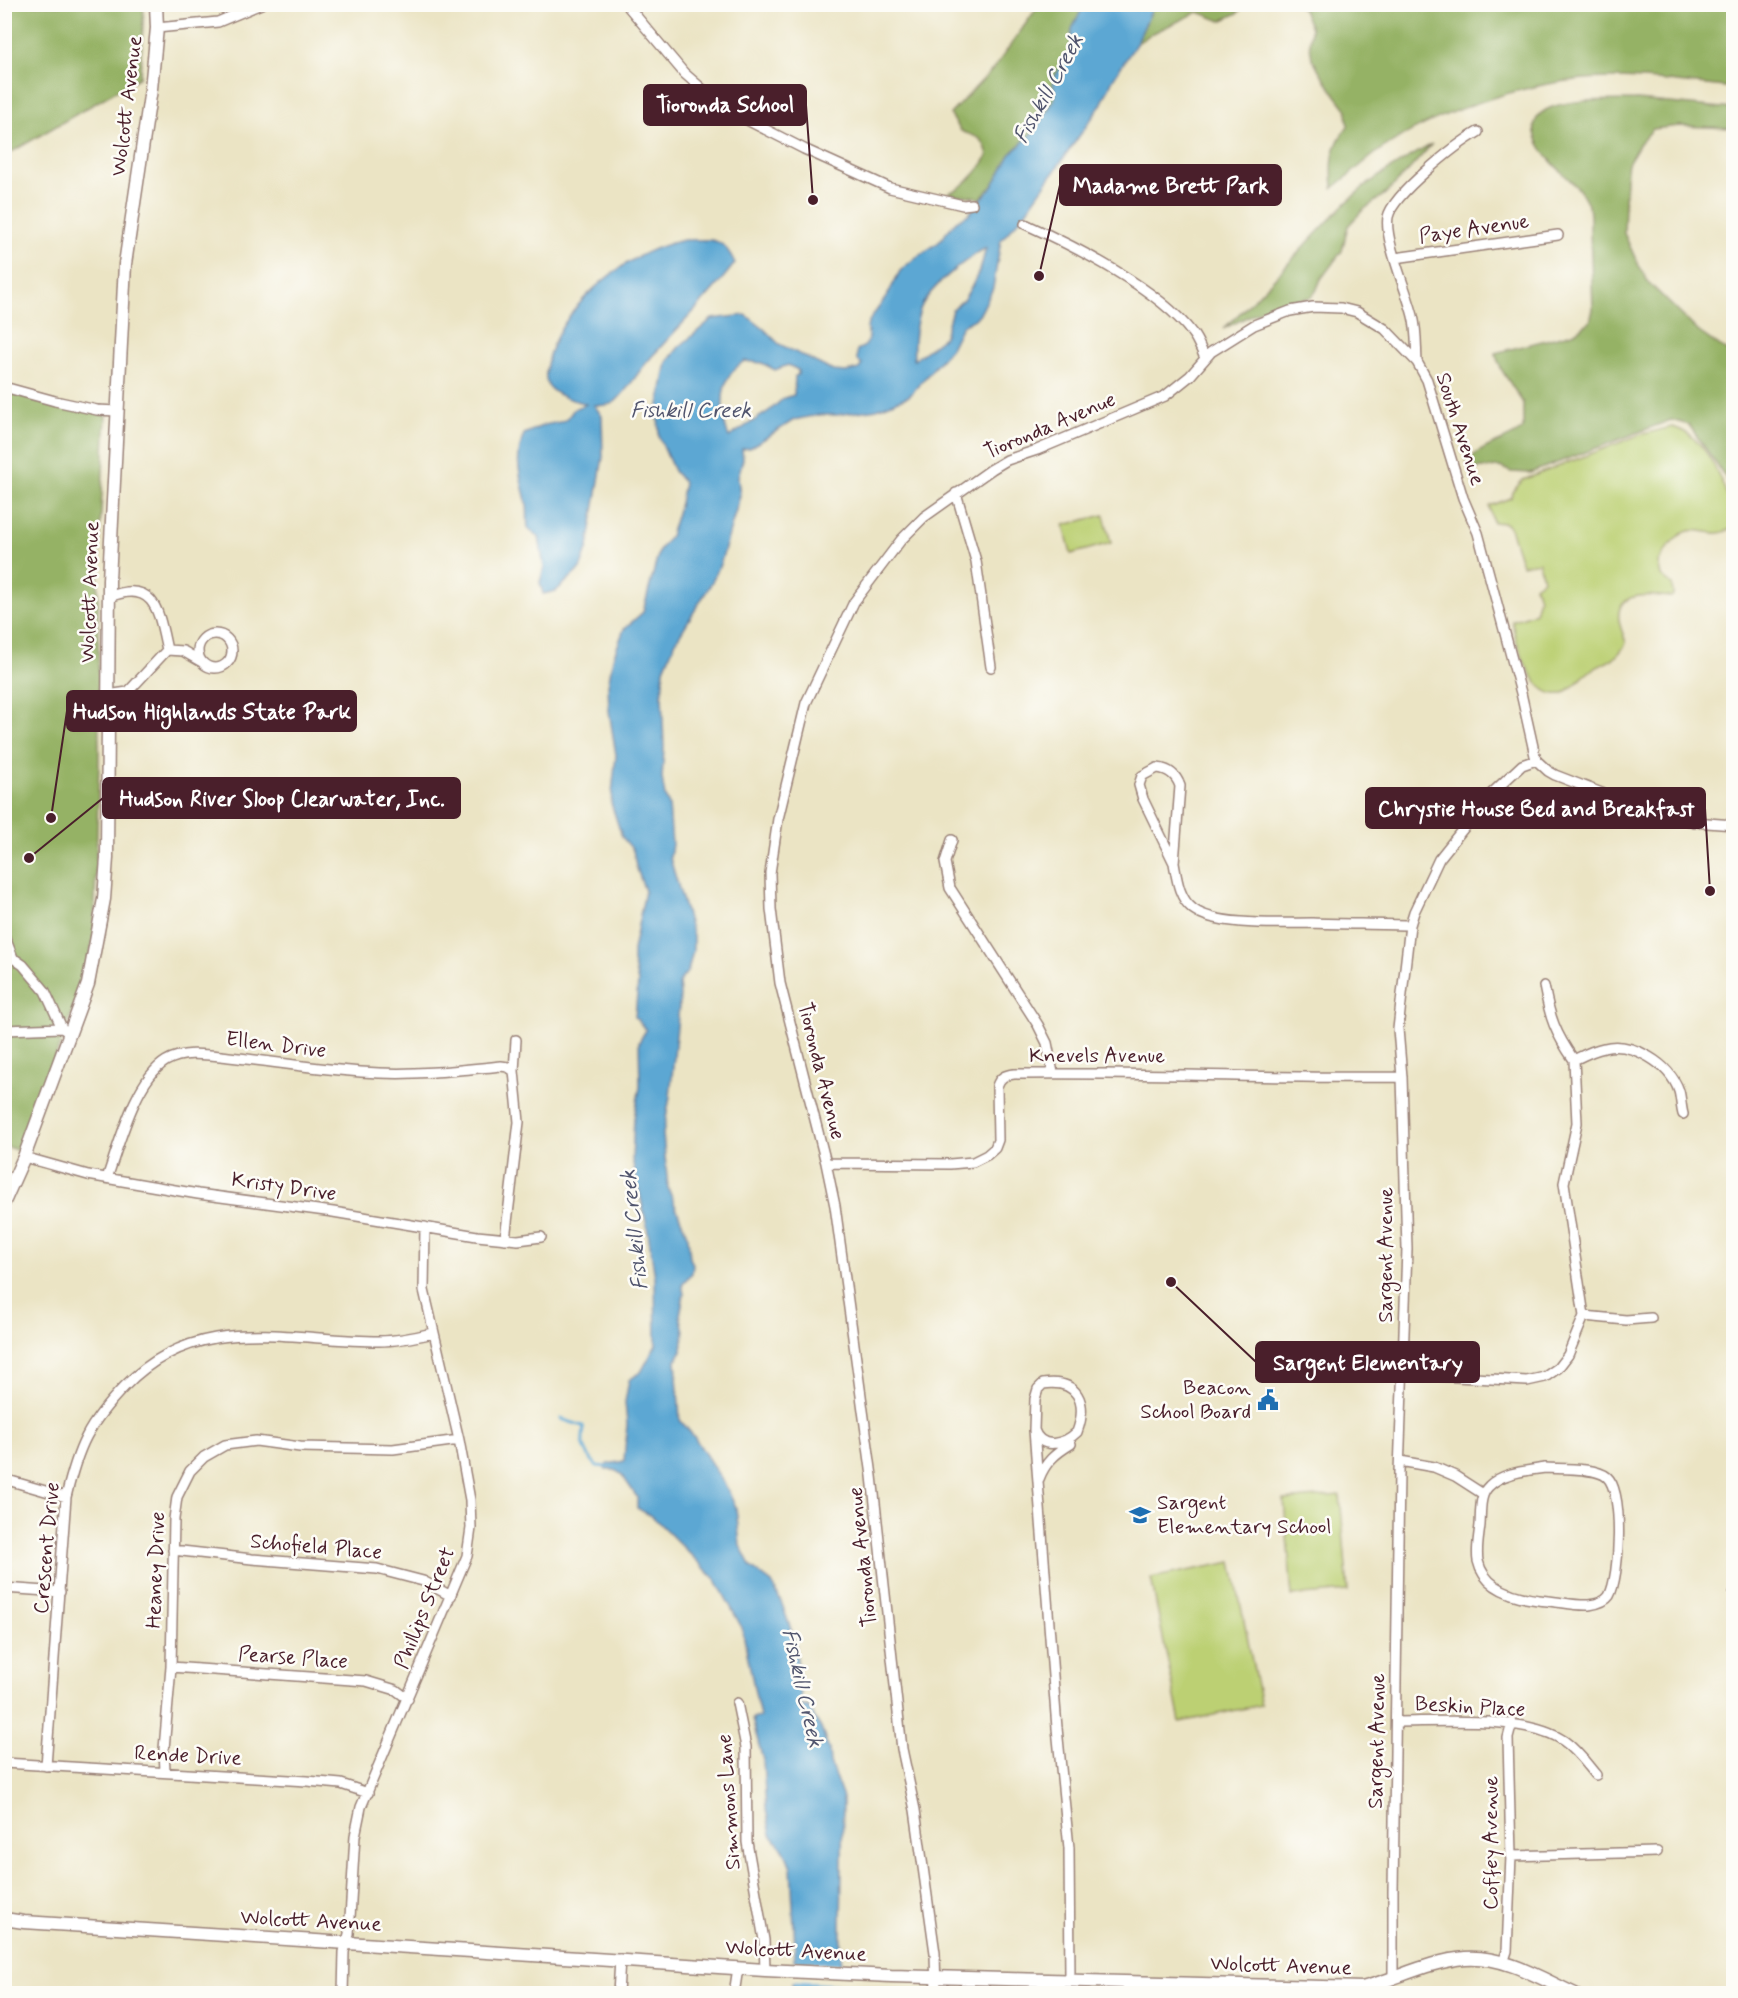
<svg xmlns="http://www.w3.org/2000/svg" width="1738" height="1998" font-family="Mynerve,sans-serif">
  <rect width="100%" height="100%" fill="#fdfcf7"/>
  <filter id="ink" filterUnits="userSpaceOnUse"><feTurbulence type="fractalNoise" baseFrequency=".0167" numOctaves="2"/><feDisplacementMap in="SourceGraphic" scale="12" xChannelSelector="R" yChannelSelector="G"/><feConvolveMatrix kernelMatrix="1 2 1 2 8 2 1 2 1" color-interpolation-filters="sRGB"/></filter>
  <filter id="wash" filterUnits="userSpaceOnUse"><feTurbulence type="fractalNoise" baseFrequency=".008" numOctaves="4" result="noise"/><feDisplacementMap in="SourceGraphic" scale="24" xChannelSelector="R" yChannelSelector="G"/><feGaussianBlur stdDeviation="1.35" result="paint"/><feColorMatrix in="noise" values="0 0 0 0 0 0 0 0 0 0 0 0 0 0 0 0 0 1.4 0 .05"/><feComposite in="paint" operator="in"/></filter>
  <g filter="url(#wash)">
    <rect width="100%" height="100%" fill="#ebe4c4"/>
    <path fill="#bcd073" stroke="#83784f" stroke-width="1.5" d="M1672 427C1702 434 1717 469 1727 495 1729 499 1733 504 1733 508 1735 514 1734 521 1733 527 1713 543 1697 521 1679 536 1670 543 1664 553 1658 563L1661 576 1672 585 1673 595 1671 597C1651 595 1615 590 1619 620 1620 628 1624 635 1626 643 1618 660 1605 662 1590 671 1583 676 1568 693 1561 694 1533 699 1515 642 1512 621L1535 613 1539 598 1535 586 1543 580 1539 562 1522 565 1510 528 1505 523 1493 522 1489 506 1511 498 1512 492 1523 480 1639 435Z
      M1104 515 1111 543 1071 554 1064 525Z
      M1340 1495 1348 1591 1292 1596 1284 1500Z
      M1232 1562 1261 1705 1180 1722 1151 1578Z"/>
    <path fill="#95b265" stroke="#706848" stroke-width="1.5" d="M4 5H144L140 77 5 156Z
      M1039 5H1084L1071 35V45L1069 53 1054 78 1056 94 1054 100 1038 127 1010 155 993 185 980 199C969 193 958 198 948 193 964 188 980 170 988 155 983 136 978 138 961 131L950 114 995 67Z
      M1154 5H1244L1238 13 1221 21 1198 12 1151 34 1136 44Z
      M1297 5H1733V88C1681 83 1627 74 1575 80 1513 87 1434 114 1383 148 1366 160 1350 175 1333 188 1331 162 1331 147 1348 126L1347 110 1331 89 1312 59 1310 45 1311 28 1302 8Z
      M1637 100 1733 109V128L1679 126 1653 129 1640 143 1628 163 1626 178 1624 233 1637 262 1649 283 1699 332 1722 348 1733 353V488L1689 425 1671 420 1530 473 1511 472 1500 467 1470 469 1467 462C1481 445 1506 442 1523 429V403L1501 369 1495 353 1573 333 1590 322 1593 309C1592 283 1591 257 1590 231 1590 223 1591 211 1588 204 1578 182 1557 172 1544 152 1503 91 1605 102 1637 100Z
      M1432 144 1408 171 1385 194 1362 211 1348 226 1342 251 1321 279 1316 291 1311 297 1267 307 1223 329C1267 290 1303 245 1345 204 1370 179 1401 162 1432 144Z
      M4 391 106 415 98 570 99 761 94 938 81 989 20 1151 4 1146Z"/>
    <path fill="#5ba7d3" stroke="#52637f" stroke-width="1.5" fill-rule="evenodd" d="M1084 5H1154L1136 44 1113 79 1101 105 1023 216 1001 240 993 288 981 312 975 319 962 326 951 348 918 386 909 396 877 409 837 415H817L794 420 750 448 742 449 743 459 738 477 740 496 721 562 711 584 676 641 664 669 662 694 664 748 662 778 665 796 669 805 672 844 670 858 693 936V951L688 971 679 982 680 996 670 1097 663 1134 668 1188 688 1237 690 1258 693 1264 692 1273 682 1284 684 1294 680 1315 684 1331 683 1340 682 1350 676 1361 680 1420 695 1438 727 1488 736 1508 740 1545 751 1567 772 1583 782 1604 795 1641 802 1707 808 1706 821 1728 829 1750 830 1763 843 1798 840 1993H794L792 1984 795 1948 791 1867 784 1850 771 1835 766 1809 763 1760 752 1719 760 1717 742 1628 716 1580 653 1517 637 1508V1497L622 1475 615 1470H606L604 1467 608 1464 624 1461 627 1424 625 1402 629 1380 641 1372 656 1345 655 1278 647 1226 632 1159 634 1118 640 1087 639 1042 646 1030 635 1017 638 982 633 962V950L645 891 636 866 633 850 622 837 611 803 616 755 609 711 608 685 613 658 624 629 643 612 659 551 670 536 680 503 684 483 674 471 659 437 658 410 667 362 679 347 712 319 746 315 764 329 779 344 833 371 846 372 859 369 862 364 857 360V350L865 346 869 338 867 327 871 318 887 296 900 271 915 258 938 243 956 221 969 214 993 185 1010 155 1038 127 1054 100 1056 94 1053 84 1054 78 1069 53 1071 45 1072 29ZM986 248 981 267 972 286 964 299 952 310 944 337 914 360C913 345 915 327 919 313 924 291 968 257 986 248ZM744 361 762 363 775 370 788 365 798 370V375L795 376 794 395 784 398 769 411 729 437C722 421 719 391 730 375 733 370 739 365 744 361Z
      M684 240C712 240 722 235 735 263 709 298 677 328 648 361 637 373 629 389 616 401 610 406 602 406 594 405L602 416 603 457 588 547 580 569 556 591 543 594 540 582 544 568 539 537 528 529C527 521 528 513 527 505 521 477 513 463 524 434L544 425 560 422 567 419 574 409 586 404C575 400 557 397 549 387 543 379 547 364 549 355 568 300 627 252 684 240Z"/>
    <path fill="#ebe4c4" d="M791 1961 843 1964V1984L789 1981Z"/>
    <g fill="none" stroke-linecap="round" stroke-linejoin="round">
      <path stroke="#5ba7d3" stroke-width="3" d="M561 1419 583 1426C585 1432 582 1436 583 1442 585 1451 591 1460 597 1466L606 1467"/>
    </g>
  </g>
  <g filter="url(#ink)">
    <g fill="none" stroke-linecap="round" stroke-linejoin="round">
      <defs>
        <path id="street" d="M626 4 684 73 717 102 739 116 804 149 890 188 963 205 972 204
          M157 28 218 22 261 4
          M1025 224C1076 247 1159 289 1192 333 1198 340 1201 350 1205 358
          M1395 258 1558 235
          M1417 362C1416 347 1417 331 1413 316 1407 291 1384 240 1388 217 1393 194 1457 144 1478 132
          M4 387 55 401 97 410 117 411
          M956 493 976 561 991 667
          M109 597C156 578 159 614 167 650
          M198 651a17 17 0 1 1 34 0a17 17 0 1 1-34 0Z
          M107 695 128 692 167 650 183 651 202 662
          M1157 768C1168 769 1176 774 1180 786L1174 863 1143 799 1139 785 1142 776Z
          M952 840 945 862 950 888 1038 1025 1047 1043 1053 1073
          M1174 863C1177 880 1179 898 1193 909 1217 927 1282 923 1312 923 1345 924 1377 924 1410 925
          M4 935 13 958 23 965 45 991 62 1028 70 1034
          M1544 986C1550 1018 1555 1033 1574 1060
          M4 1030 62 1028
          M24 1157 88 1175 198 1194 333 1212 477 1236 518 1240 541 1237
          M826 1163 950 1164 973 1162 987 1155 995 1148 998 1140 997 1086C1000 1077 1005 1075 1014 1074 1143 1072 1273 1079 1402 1077
          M107 1178C119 1145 135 1080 166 1061 184 1050 209 1055 229 1057 279 1062 328 1071 379 1073 420 1075 460 1070 501 1066L508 1067 514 1071
          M505 1239 519 1122 514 1071 516 1040
          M1584 1316 1626 1320 1651 1318
          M1403 1374 1527 1381 1545 1377 1558 1368 1568 1355 1584 1316 1564 1183 1577 1123 1574 1060C1584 1055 1593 1050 1604 1048 1632 1041 1670 1064 1679 1091 1681 1098 1681 1107 1683 1114
          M1034 1430C1041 1451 1065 1444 1077 1432 1088 1402 1078 1379 1043 1384L1038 1389 1035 1399 1034 1430 1057 1728 1069 1848 1070 1980
          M1400 1461 1434 1467 1455 1476 1483 1494
          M1545 1468C1560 1469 1596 1467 1607 1477 1624 1492 1620 1577 1609 1596 1605 1602 1596 1604 1589 1605 1576 1606 1561 1602 1548 1601 1522 1599 1485 1592 1478 1561 1476 1549 1479 1536 1480 1525 1481 1512 1479 1495 1489 1486 1503 1472 1527 1471 1545 1468Z
          M4 1479 66 1497
          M1039 1479C1045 1462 1056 1453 1071 1444
          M173 1550 252 1559 377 1569 423 1581 451 1596
          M4 1588 60 1592
          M1734 1594V1703
          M171 1667 366 1681 396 1690 408 1699
          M737 1703 746 1747 747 1842 764 1940 765 1970
          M1396 1722C1442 1722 1527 1715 1564 1741 1577 1750 1586 1763 1596 1775
          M4 1763 307 1781 341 1784 368 1793
          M46 1766 66 1497C78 1447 88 1424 125 1386 199 1310 286 1341 379 1341 397 1341 416 1337 433 1333
          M165 1771 164 1749 171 1667 174 1519 177 1497 190 1471 204 1457 225 1445 256 1441 300 1447 393 1449 459 1440
          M1511 1856 1657 1852
          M1503 1963 1507 1951 1511 1856 1508 1738 1512 1723
          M1393 1979V1892L1399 1472 1407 1249 1402 1077 1398 1029 1410 925 1414 912 1439 859 1491 794 1522 765 1536 760
          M343 1994 344 1952 349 1934 355 1836 361 1807 467 1556 471 1528 470 1500 459 1440 424 1290 425 1227
          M618 1994 620 1959
          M734 1994 738 1968
          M936 1994 935 1953 915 1810 902 1749 872 1476 835 1206 826 1163 780 983 771 909 770 873 778 819 806 703 854 602 901 540 924 517 992 469 1007 460 1037 450 1165 396 1190 376 1211 352 1254 325 1290 311 1313 307 1341 308 1357 312 1385 329 1417 362 1427 380 1463 498 1478 533 1521 693 1536 760 1548 771 1555 775 1651 812 1694 822 1734 825"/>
        <path id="secondary" d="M4 1202 24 1157 88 984 104 899 107 858 109 580 125 264 151 89 157 28 156 4
          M4 1919 24 1922 765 1970 891 1976 1362 1988C1396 1979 1430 1961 1465 1958 1504 1955 1542 1979 1575 1994"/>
      </defs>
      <use href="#street" stroke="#9a8278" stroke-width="12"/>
      <use href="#secondary" stroke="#9a8278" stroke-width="15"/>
      <use href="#street" stroke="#fff" stroke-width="9"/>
      <use href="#secondary" stroke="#fff" stroke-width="12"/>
    </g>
  </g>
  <defs>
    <symbol id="civic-bare" viewBox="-9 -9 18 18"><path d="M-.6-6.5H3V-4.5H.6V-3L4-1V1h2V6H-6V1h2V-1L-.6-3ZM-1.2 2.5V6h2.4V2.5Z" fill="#1f6fb2" stroke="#fdfcf7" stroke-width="2.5" paint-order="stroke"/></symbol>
    <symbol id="school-bare" viewBox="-9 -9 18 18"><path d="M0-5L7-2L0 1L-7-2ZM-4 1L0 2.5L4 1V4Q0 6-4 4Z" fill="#1f6fb2" stroke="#fdfcf7" stroke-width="2.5" paint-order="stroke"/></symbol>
  </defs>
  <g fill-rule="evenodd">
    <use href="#civic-bare" x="1253" y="1385" width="30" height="30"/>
    <use href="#school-bare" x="1125" y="1500" width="30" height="30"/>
  </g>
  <g text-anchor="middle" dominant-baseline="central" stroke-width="5" stroke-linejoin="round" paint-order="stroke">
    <g font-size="21" fill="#4a1f2b" stroke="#fdfcf7">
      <text transform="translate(127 106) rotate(-83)">Wolcott Avenue</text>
      <text transform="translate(1474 229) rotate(-8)">Paye Avenue</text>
      <text transform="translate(1050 426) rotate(-23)">Tioronda Avenue</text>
      <text transform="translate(1460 429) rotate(72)">South Avenue</text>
      <text transform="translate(90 592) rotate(-88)">Wolcott Avenue</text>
      <text transform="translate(276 1045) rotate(7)">Ellen Drive</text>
      <text x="1097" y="1056">Knevels Avenue</text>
      <text transform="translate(821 1071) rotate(76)">Tioronda Avenue</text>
      <text transform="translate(284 1187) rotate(8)">Kristy Drive</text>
      <text transform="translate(1386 1255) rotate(-90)">Sargent Avenue</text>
      <text transform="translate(316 1547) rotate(5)">Schofield Place</text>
      <text transform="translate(47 1548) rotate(-85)">Crescent Drive</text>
      <text transform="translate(863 1557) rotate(-96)">Tioronda Avenue</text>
      <text transform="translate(156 1570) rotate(-88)">Heaney Drive</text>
      <text transform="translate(425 1608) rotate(-68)">Phillips Street</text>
      <text transform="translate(293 1658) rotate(4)">Pearse Place</text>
      <text transform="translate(1470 1707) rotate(3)">Beskin Place</text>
      <text transform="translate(1377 1741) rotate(-89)">Sargent Avenue</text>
      <text transform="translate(188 1756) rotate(3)">Rende Drive</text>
      <text transform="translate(729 1802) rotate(-94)">Simmons Lane</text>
      <text transform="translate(1491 1843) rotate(-90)">Coffey Avenue</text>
      <text transform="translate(311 1921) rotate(3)">Wolcott Avenue</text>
      <text transform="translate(796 1951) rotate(3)">Wolcott Avenue</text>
      <text transform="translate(1281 1966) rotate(2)">Wolcott Avenue</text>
    </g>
    <g font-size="21" fill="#4a1f2b" stroke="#fdfcf7" text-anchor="end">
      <text x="1251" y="1388">Beacon<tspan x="1251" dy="24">School Board</tspan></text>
      <text x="1157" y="1503" text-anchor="start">Sargent<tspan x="1157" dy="24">Elementary School</tspan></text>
    </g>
    <g font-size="22" font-style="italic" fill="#51556e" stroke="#fdfcf7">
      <text transform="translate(1049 89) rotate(-61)">Fishkill Creek</text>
      <text x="691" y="411">Fishkill Creek</text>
      <text transform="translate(635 1230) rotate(-96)">Fishkill Creek</text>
      <text transform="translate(802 1688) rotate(77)">Fishkill Creek</text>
    </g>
  </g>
  <path fill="none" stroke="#4a1f2b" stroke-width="2" d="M813 200L806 105M1039 276L1060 185M51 818L67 711M29 858L103 798M1710 891L1705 808M1171 1282L1256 1362"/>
  <g fill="#4a1f2b" stroke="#fdfcf7" stroke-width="2">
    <circle cx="813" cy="200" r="6"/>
    <circle cx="1039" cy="276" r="6"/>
    <circle cx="51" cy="818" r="6"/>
    <circle cx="29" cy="858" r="6"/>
    <circle cx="1710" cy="891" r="6"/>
    <circle cx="1171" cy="1282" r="6"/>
  </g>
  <g fill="#4a1f2b" stroke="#4a1f2b" stroke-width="2">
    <rect x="644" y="85" width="162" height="40" rx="6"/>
    <rect x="1060" y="165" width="221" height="40" rx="6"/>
    <rect x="67" y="691" width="289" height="40" rx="6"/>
    <rect x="103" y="778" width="357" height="40" rx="6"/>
    <rect x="1366" y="788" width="339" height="40" rx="6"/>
    <rect x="1256" y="1342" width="223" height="40" rx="6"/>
  </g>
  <g font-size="22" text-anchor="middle" font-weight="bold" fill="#fff">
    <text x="725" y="112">Tioronda School</text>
    <text x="1171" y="193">Madame Brett Park</text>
    <text x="212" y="719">Hudson Highlands State Park</text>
    <text x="282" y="806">Hudson River Sloop Clearwater, Inc.</text>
    <text x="1536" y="816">Chrystie House Bed and Breakfast</text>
    <text x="1368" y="1370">Sargent Elementary</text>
  </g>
  <rect width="1738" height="1998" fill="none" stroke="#fdfcf7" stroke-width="24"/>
</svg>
